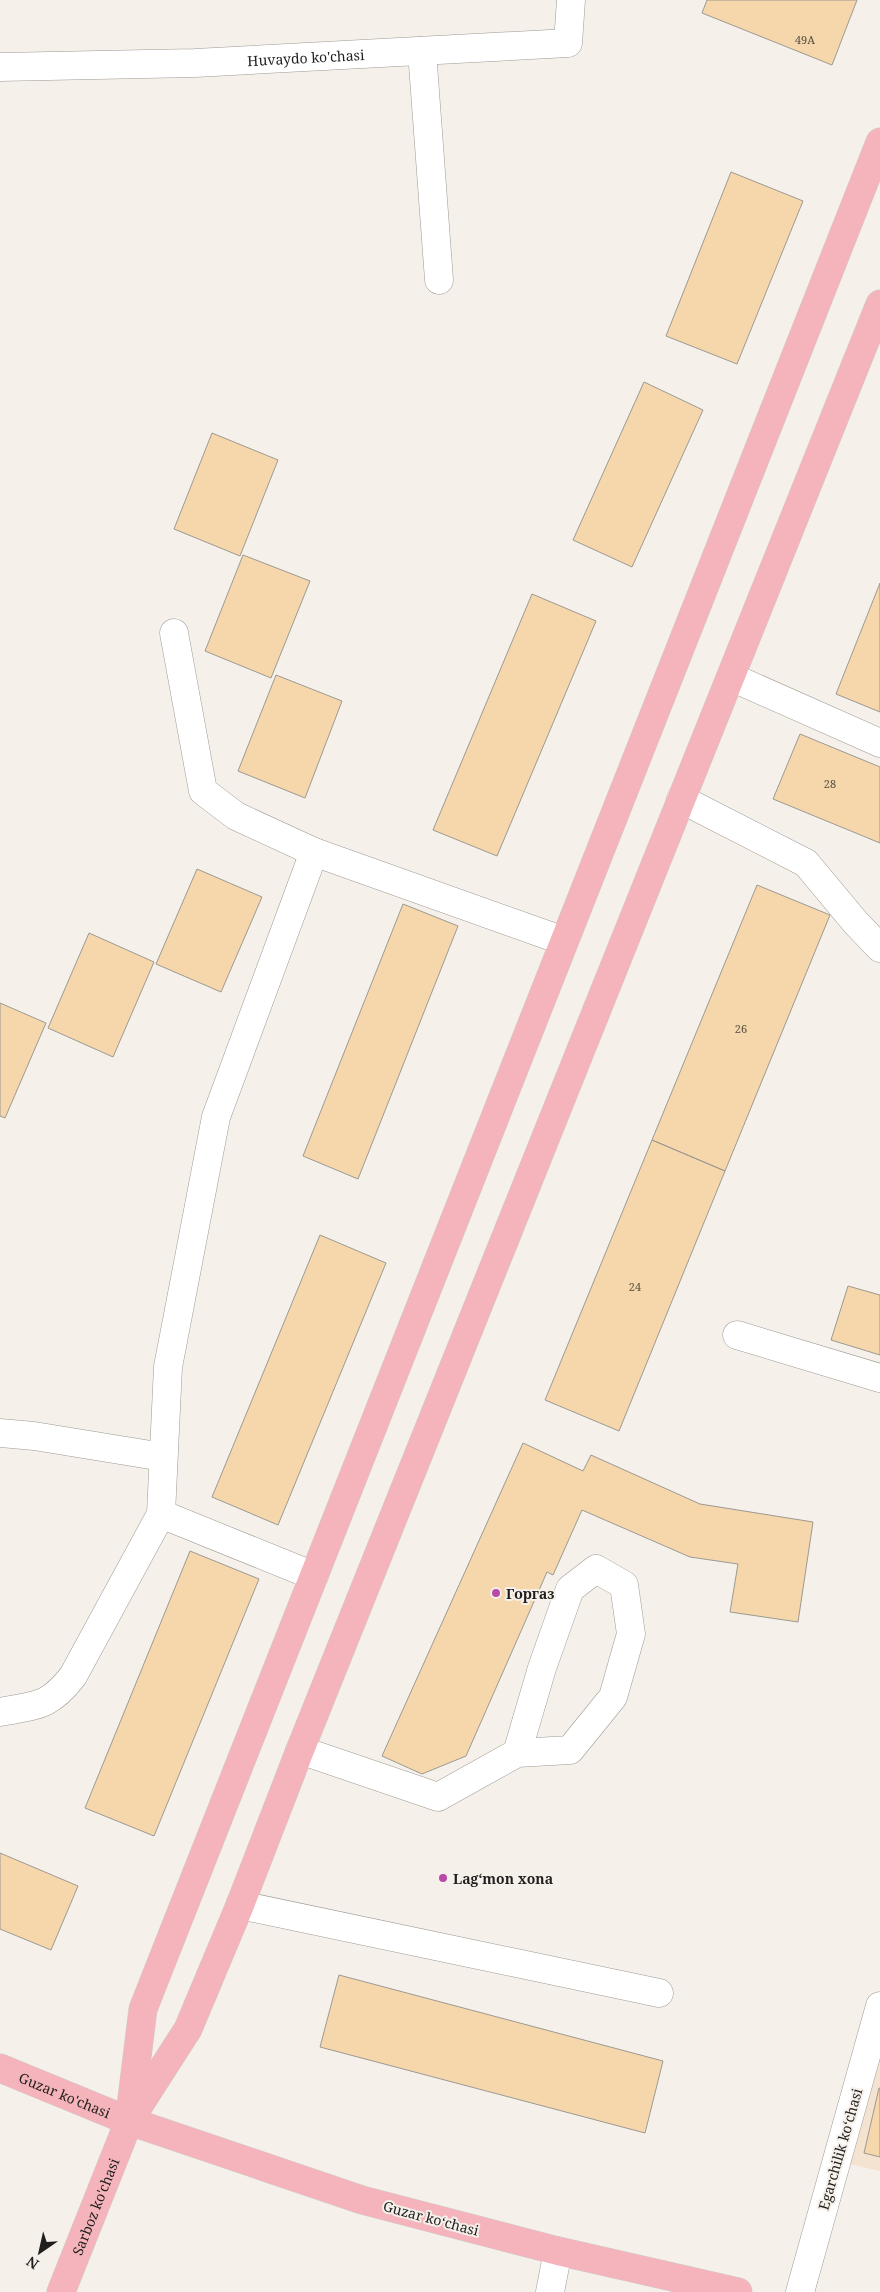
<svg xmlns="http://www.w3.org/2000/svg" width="880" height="2292" font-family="'Noto Serif',serif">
  <rect width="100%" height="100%" fill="#f5f0ea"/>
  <path fill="#f5e3d2" d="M880 2058V2171L849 2164Z"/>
  <path fill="#f5d7ab" stroke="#9c9993" d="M707 0H857L832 65 702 13Z
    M731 172 803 201 737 364 666 336Z
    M644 382 703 410 632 567 573 540Z
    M212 433 278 460 240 556 174 529Z
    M243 555 310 581 271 678 205 651Z
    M880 583V712L836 694Z
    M532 594 596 621 497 856 433 830Z
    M276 675 342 701 305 798 238 771Z
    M800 734 880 767V843L773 799Z
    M197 869 262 897 221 992 156 964Z
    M757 885 830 915 725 1171 652 1140Z
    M403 904 458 926 358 1179 303 1156Z
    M89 933 154 962 113 1057 48 1028Z
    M0 1003 46 1023 5 1118 0 1116Z
    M652 1140 725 1171 619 1431 545 1400Z
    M320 1235 386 1263 278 1525 212 1497Z
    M848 1286 880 1295V1355L831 1340Z
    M523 1443 583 1471 591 1455 700 1504 813 1522 798 1622 730 1612 738 1564 690 1557 582 1510 553 1575 547 1572 466 1756 422 1774 382 1756Z
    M190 1551 259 1579 154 1836 85 1808Z
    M0 1853 78 1886 51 1950 0 1929Z
    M339 1975 663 2061 645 2133 320 2047Z
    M879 2088H880V2157L864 2153Z"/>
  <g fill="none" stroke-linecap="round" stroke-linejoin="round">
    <defs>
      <g id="minor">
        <path d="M422 51 439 280"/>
        <path id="s1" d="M0 67 195 63 568 43 571 0"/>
        <path d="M174 633 203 791 236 816 314 852 564 941"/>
        <path d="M731 677 880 743"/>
        <path d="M681 799 806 863 856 923 880 948"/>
        <path d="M737 1335 880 1378"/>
        <path d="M0 1433 34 1436 163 1457"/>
        <path d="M161 1514 314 1576"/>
        <path d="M0 1712C37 1705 49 1707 73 1676L161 1514 168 1367 216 1117 314 852"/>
        <path d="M300 1750 438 1797 517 1753 570 1750 613 1697 631 1634 624 1585 596 1569 570 1589 542 1668 517 1753"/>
        <path d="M240 1905 659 1993"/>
        <path d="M550 2292 558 2251"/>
        <path d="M800 2292 880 2006"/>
      </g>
      <g id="major">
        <path id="s2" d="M0 2068 129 2121 362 2200 558 2251 738 2292"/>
        <path d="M130 2114 143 2009 880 142"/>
        <path id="s3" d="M61 2292 129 2121 188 2029 240 1905 300 1750 880 304"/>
      </g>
    </defs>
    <use href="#minor" stroke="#9f9a94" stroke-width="29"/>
    <use href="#major" stroke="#cececd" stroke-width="29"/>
    <use href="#minor" stroke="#fff" stroke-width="28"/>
    <use href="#major" stroke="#f5b4bb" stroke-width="28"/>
  </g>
  <g fill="#ba4aa8" stroke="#f5f0ea" stroke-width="2">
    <circle cx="496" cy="1593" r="5"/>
    <circle cx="443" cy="1878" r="5"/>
  </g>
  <g text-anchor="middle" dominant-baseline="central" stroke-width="4" stroke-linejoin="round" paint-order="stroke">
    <g font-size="11" fill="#564d40">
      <text x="805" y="39">49A</text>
      <text x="830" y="783">28</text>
      <text x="741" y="1028">26</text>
      <text x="635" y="1286">24</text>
    </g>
    <g font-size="14" fill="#211f1d" stroke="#f5f0ea">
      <text stroke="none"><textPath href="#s1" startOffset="306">Huvaydo ko'chasi</textPath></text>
      <text stroke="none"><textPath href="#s2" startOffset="70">Guzar ko'chasi</textPath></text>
      <text transform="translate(840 2149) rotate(-74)">Egarchilik koʻchasi</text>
      <text stroke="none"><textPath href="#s3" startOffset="92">Sarboz ko'chasi</textPath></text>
      <text transform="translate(431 2218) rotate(15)">Guzar koʻchasi</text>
    </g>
    <g font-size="14" font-weight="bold" fill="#211f1d" stroke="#f5f0ea" text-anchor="start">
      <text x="506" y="1593">Горгаз</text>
      <text x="453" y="1878">Lagʻmon xona</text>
    </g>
  </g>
  <g transform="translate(40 2252) rotate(214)" stroke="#f5f0ea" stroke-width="4" paint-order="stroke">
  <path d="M0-4L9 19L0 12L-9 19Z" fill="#211f1d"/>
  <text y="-8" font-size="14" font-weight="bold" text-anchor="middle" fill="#211f1d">N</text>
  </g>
</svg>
